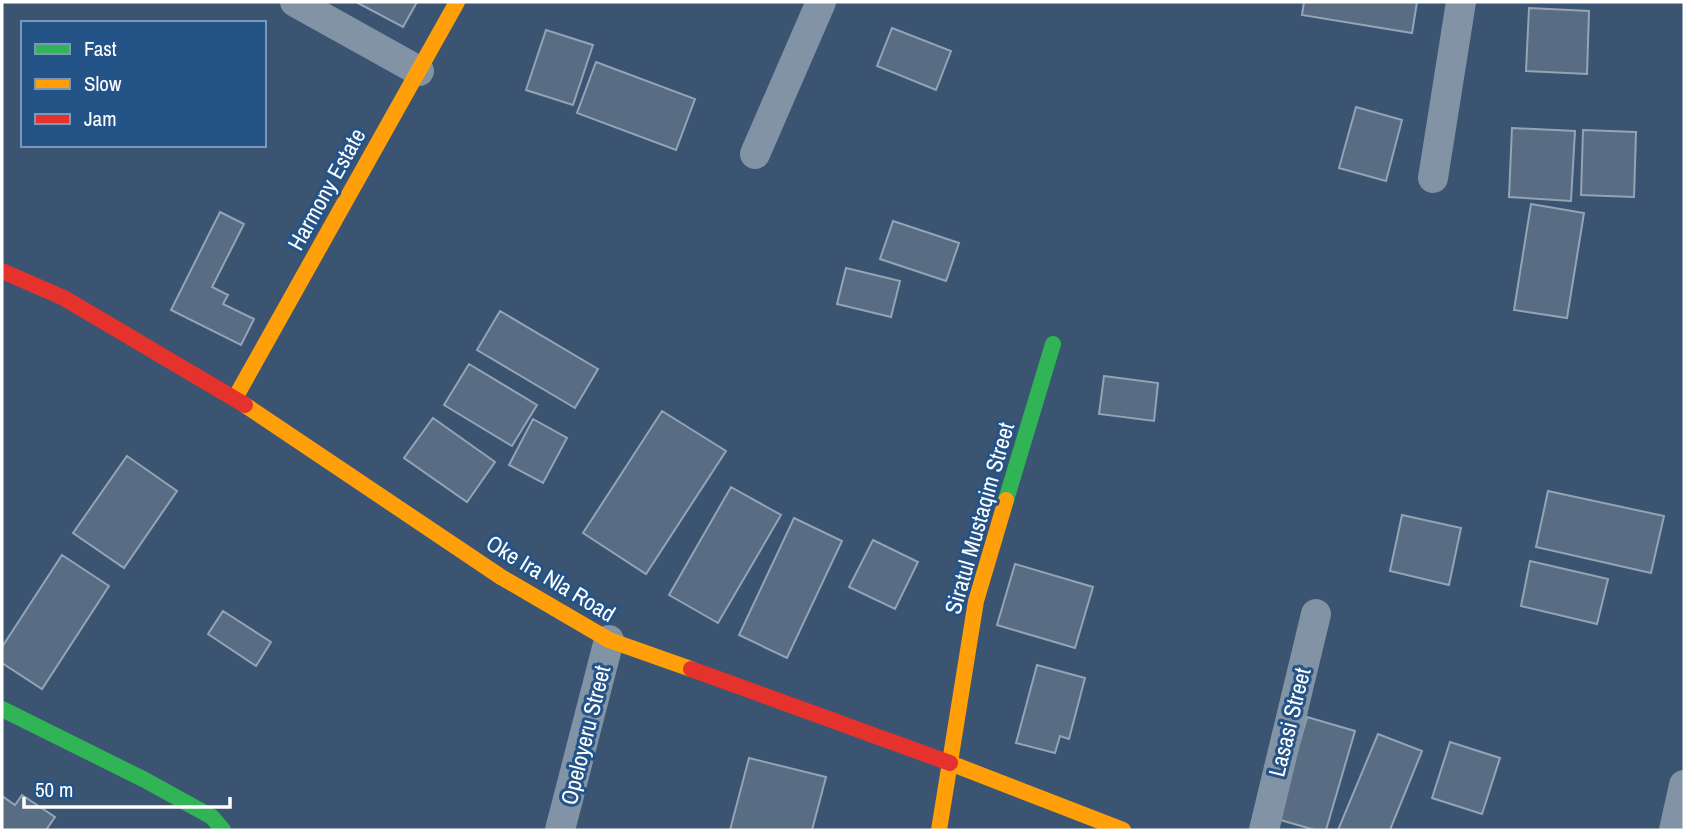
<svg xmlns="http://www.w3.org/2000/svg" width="1686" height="832" font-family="'Archivo Narrow',sans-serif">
  <rect width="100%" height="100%" fill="#3b5472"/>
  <path fill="#586c84" stroke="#95a4b5" stroke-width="2" d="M356 2H417L403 27Z
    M1304 2H1417L1412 33 1302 15Z
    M1529 8 1589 11 1587 74 1526 71Z
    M892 28 951 51 936 90 877 66Z
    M546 30 593 45 573 105 526 90Z
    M596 62 695 99 676 150 577 113Z
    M1356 107 1402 120 1386 181 1339 168Z
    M1512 128 1575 131 1571 201 1509 197Z
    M1583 130 1636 132 1634 197 1581 195Z
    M1531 204 1584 213 1567 318 1514 310Z
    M220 212 244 224 212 287 228 295 223 304 254 319 241 345 171 310Z
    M893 221 959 243 946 281 880 259Z
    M846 268 900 281 891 317 837 304Z
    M500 311 598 369 575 408 477 350Z
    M469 364 537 405 512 446 444 405Z
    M1104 376 1158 383 1154 421 1099 414Z
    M662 411 726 451 646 574 583 533Z
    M433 418 495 462 467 502 404 458Z
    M533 419 567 438 543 483 509 465Z
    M127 456 177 491 124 568 73 533Z
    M731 487 781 515 718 623 669 595Z
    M1548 491 1664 516 1651 573 1536 547Z
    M1402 515 1461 528 1449 585 1390 571Z
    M794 518 842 541 787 658 739 635Z
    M873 540 918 562 895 609 849 587Z
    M62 555 109 586 42 689 2 663V647Z
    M1530 561 1608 579 1597 624 1521 606Z
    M1015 564 1093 587 1075 648 997 625Z
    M223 611 271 642 256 666 208 634Z
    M1037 665 1085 678 1069 739 1060 736 1055 753 1016 743Z
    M1307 717 1355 731 1326 830H1315L1277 819Z
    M1378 734 1422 751 1390 830H1338Z
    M1450 742 1500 758 1482 814 1432 798Z
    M749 758 826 777 812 830H730Z
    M22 795 55 817 46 830H2V796L15 805Z"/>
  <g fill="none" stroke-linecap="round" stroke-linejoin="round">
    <path stroke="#8293a6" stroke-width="30" d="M295 2 419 71
      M755 154 821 2
      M1433 178 1461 2
      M560 830 609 640
      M1264 830 1316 614
      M1674 830 1684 785"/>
    <path stroke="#30b455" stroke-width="16" d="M1006 500 1053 344
      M2 709 145 780 212 817 223 830"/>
    <path stroke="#ff9f0a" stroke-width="16" d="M235 398 457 2
      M245 405 501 577 609 640 691 669
      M950 763 1123 830
      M939 830 976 601 1006 500"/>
    <path stroke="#e5322d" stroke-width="16" d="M2 271 64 298 245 405
      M691 669 950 763"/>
  </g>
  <g text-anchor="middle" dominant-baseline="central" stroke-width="6" stroke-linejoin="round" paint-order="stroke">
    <g font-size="23" fill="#fff" stroke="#245388">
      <text transform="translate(326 189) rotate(-61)">Harmony Estate</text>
      <text transform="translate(979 518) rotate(-74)">Siratul Mustaqim Street</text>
      <text transform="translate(551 578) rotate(31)">Oke Ira Nla Road</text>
      <text transform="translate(1289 722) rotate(-76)">Lasasi Street</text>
      <text transform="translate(585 735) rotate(-76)">Opeloyeru Street</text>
    </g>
  </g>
  <rect width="1686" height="832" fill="none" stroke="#ffffff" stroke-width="7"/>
  <rect x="21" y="21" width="245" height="126" fill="#245388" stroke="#7c98b8" stroke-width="2"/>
  <rect x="35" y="44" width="35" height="10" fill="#30b455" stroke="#7c98b8" stroke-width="2"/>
  <text x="84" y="56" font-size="21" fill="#ffffff">Fast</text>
  <rect x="35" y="79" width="35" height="10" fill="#ff9f0a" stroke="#7c98b8" stroke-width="2"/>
  <text x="84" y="91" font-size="21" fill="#ffffff">Slow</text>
  <rect x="35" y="114" width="35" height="10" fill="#e5322d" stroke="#7c98b8" stroke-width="2"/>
  <text x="84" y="126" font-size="21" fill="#ffffff">Jam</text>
  <path d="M24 797v10h206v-10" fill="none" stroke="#ffffff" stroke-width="3.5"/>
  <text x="35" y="797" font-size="21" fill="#ffffff" stroke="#245388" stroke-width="5" paint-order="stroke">50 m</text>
</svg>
